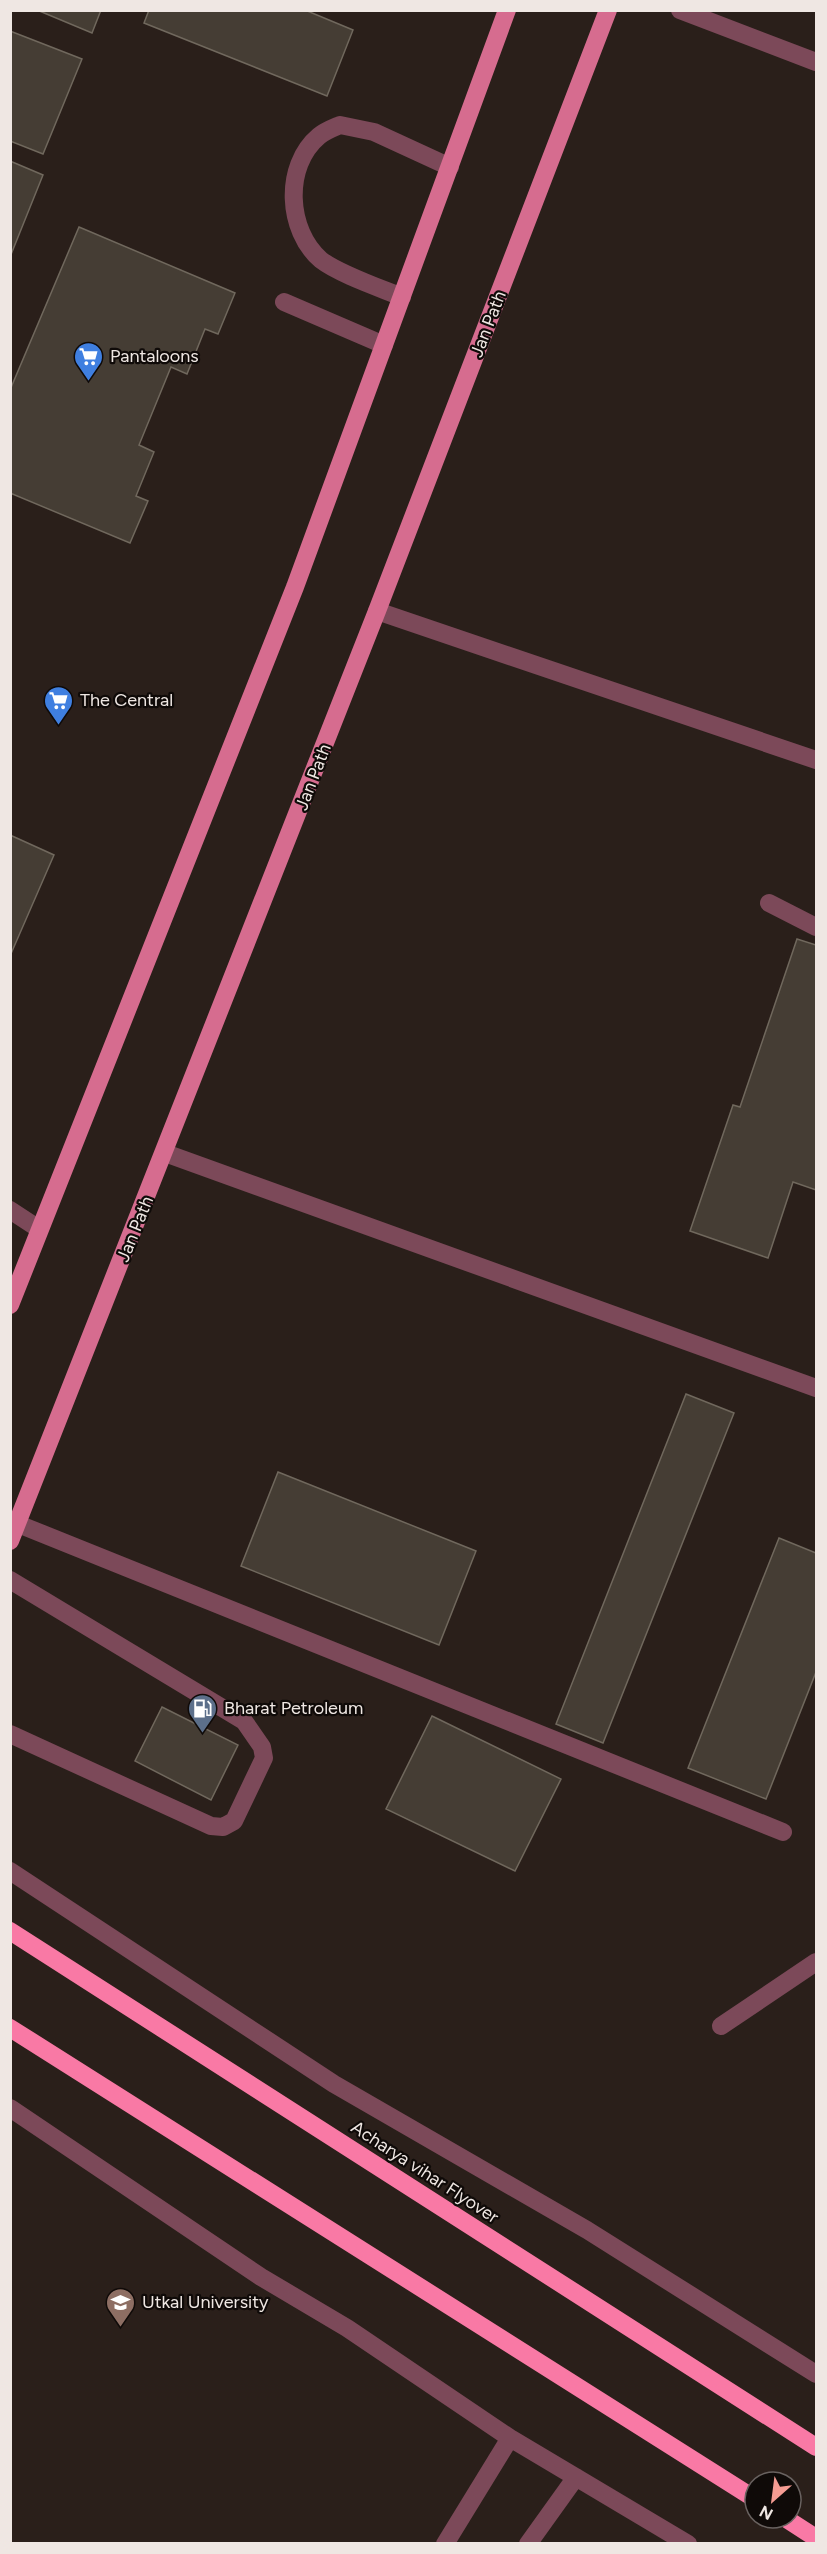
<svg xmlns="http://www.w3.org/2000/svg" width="827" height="2554" font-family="Figtree,sans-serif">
  <rect width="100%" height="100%" fill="#2a1f1a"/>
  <path fill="#453d34" stroke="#70685d" stroke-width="1.5" d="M37 10H101L92 33Z
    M149 10H305L353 30 327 96 144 23Z
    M10 31 82 59 43 154 10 141Z
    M10 161 43 175 10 257Z
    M79 227 235 293 218 334 205 329 187 374 171 367 139 445 154 452 136 496 148 501 130 543 10 493V390Z
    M10 835 54 855 10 956Z
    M797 939 816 945V1190L793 1182 768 1258 690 1231 733 1105 740 1107Z
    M686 1394 734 1413 603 1743 556 1724Z
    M278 1472 476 1551 439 1645 241 1566Z
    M779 1538 816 1553V1672L766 1799 688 1768Z
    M162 1707 238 1745 211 1800 135 1761Z
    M432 1716 561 1779 515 1871 386 1809Z"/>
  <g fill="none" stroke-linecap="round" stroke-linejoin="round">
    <path stroke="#7c4959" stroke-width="18" d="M680 10 816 62
      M402 297C380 288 339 274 321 260 287 231 283 166 319 136 325 131 333 128 340 125L374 132 450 167
      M284 302 384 345
      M377 611 816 760
      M769 903 816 927
      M165 1153 816 1388
      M10 1210 39 1229
      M18 1524 783 1832
      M10 1580 244 1721 262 1747 264 1758 234 1821 223 1827 211 1826 10 1734
      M10 1871 334 2084 587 2230 816 2374
      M721 2026 816 1962
      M10 2108 261 2277 347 2328 510 2438 688 2544
      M445 2544 510 2438
      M528 2544 576 2477"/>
    <path stroke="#d66c8f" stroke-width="18" d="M10 1305 295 587 507 10
      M10 1541 377 611 608 10"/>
    <path stroke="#f979a5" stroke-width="18" d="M10 1931 816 2447
      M10 2028 755 2499
      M785 2518 816 2538"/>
  </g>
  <defs>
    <symbol id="supermarket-pin" viewBox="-11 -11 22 30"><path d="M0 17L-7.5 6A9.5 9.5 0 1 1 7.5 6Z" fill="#3f7fe0" stroke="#0f0a08"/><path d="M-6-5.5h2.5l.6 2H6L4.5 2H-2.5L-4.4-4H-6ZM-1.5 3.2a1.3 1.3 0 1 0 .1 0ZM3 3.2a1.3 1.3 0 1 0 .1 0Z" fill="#fff"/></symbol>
    <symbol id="fuel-pin" viewBox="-11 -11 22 30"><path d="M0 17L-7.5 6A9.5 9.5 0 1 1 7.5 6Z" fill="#5c6f8a" stroke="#0f0a08"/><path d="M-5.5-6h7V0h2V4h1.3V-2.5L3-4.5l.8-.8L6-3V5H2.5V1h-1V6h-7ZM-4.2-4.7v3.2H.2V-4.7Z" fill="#fff"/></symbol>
    <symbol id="university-pin" viewBox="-11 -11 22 30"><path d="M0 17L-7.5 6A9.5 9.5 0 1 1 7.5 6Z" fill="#8d6e63" stroke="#0f0a08"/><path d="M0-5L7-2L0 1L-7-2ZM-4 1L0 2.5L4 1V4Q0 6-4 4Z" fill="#fff"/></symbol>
  </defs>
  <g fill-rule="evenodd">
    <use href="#supermarket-pin" x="72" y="340" width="33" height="45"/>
    <use href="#supermarket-pin" x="42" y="684" width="33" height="45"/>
    <use href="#fuel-pin" x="186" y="1692" width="33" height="45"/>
    <use href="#university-pin" x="104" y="2286" width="33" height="45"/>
  </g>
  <g text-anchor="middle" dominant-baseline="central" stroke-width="4.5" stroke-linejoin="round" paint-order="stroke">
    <g font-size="18" fill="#efe7e3" stroke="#0f0a08">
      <text transform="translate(488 324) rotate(-69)">Jan Path</text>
      <text transform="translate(313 777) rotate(-69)">Jan Path</text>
      <text transform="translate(135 1229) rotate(-68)">Jan Path</text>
      <text transform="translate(425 2172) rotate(33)">Acharya vihar Flyover</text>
    </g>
    <g font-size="18" fill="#efe7e3" stroke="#0f0a08" text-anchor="start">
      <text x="110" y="356">Pantaloons</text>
      <text x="80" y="700">The Central</text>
      <text x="224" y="1708">Bharat Petroleum</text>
      <text x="142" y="2302">Utkal University</text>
    </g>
  </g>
  <rect width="827" height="2554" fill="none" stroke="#efe7e3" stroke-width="24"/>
  <g transform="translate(773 2500) rotate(208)"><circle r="28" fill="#0f0a08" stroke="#696260" stroke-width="1.5"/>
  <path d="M0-4.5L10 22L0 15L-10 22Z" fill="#f59c93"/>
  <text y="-9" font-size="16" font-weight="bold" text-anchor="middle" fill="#efe7e3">N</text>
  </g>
</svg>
